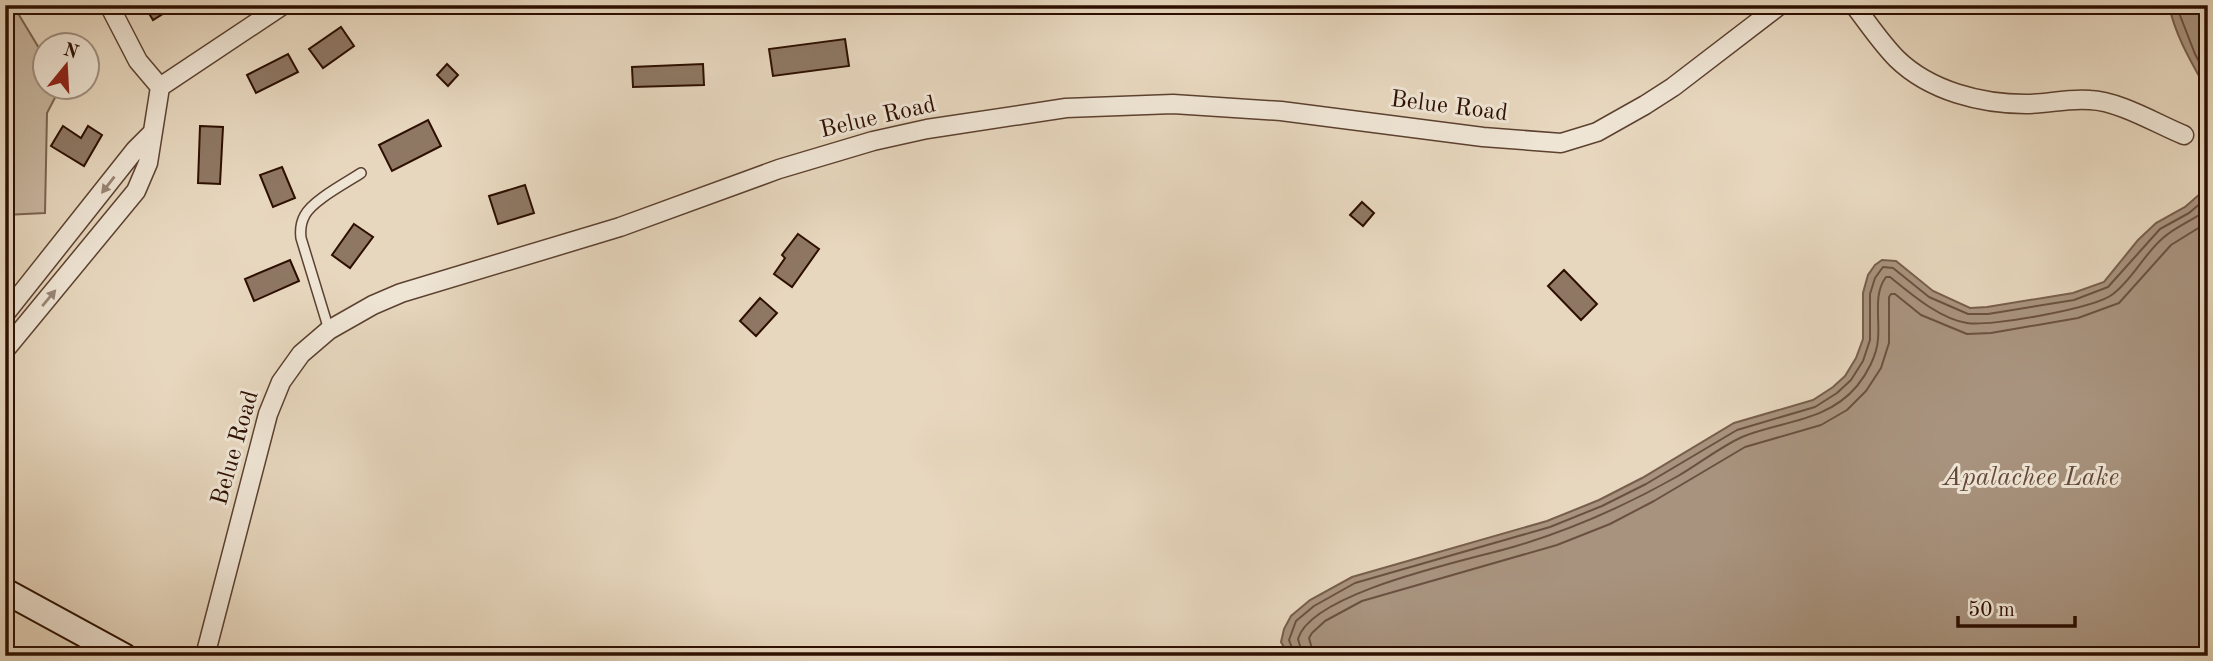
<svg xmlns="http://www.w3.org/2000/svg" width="2213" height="661" font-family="'Old Standard TT',serif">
  <rect width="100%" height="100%" fill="#e7d7be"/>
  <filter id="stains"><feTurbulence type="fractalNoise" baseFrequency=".00286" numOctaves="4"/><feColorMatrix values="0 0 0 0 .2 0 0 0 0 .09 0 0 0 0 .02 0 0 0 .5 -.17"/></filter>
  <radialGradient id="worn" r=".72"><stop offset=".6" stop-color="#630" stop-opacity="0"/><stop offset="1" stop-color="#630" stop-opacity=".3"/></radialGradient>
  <path fill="#c7b59e" stroke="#7a6250" stroke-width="2" d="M5 5H13L45 58 46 88H58L59 90 47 113 45 213 5 215Z"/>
  <path fill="#a8937e" stroke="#775e4c" stroke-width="2" d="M2169 5H2208V92C2193 65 2175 36 2169 5Z
    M2208 187V656H1289L1281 642 1284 629 1291 616 1310 600 1352 577 1547 521 1599 500 1642 478 1734 423 1813 400 1833 387 1845 376 1856 358 1863 339V293L1868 275 1875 265 1882 260 1896 261 1933 291 1970 308 1987 307 2073 293 2104 282 2138 240 2156 223 2185 207Z"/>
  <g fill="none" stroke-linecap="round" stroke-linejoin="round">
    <path stroke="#6a5140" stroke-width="2" d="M2176 5 2195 54 2208 78
      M1295 656 1289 640 1296 621 1314 606 1355 583 1550 527 1602 506 1646 484 1737 430 1815 407 1837 393 1851 380 1863 361 1870 340V294L1875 278 1883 267 1893 268 1929 297 1968 314H1988L2074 300 2108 287 2160 229 2189 213 2208 197
      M1303 656 1298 639C1311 592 1468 560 1513 547 1571 530 1625 506 1678 476 1699 464 1720 447 1742 437 1781 421 1827 422 1857 386 1867 374 1877 355 1878 339 1880 318 1873 294 1886 277H1890C1911 294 1940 319 1967 323 1990 327 2096 308 2113 294 2133 279 2144 254 2163 238 2176 226 2194 220 2208 209
      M1314 656 1309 638 1312 633 1325 621 1362 601 1557 545 1610 524 1654 501 1745 447 1821 425 1847 410 1866 391 1881 368 1889 343V297L1891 294H1895L1921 315 1967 334 1991 333 2078 318 2119 303 2171 245 2208 222"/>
  </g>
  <path fill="#8e7763" stroke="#2d0f01" stroke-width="2" d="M144 5H177L153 20Z
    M341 27 354 46 323 68 309 49Z
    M845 39 849 66 773 76 769 49Z
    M288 54 298 72 256 93 247 75Z
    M447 64 458 75 448 86 437 75Z
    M703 64 704 85 633 87 632 67Z
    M428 120 441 146 392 171 379 145Z
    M63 126 81 138 88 126 102 135 84 166 51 146Z
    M200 126 223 127 220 184 198 183Z
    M282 167 295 198 273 207 260 175Z
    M525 185 534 213 498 224 489 196Z
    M1362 202 1374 213 1363 226 1350 215Z
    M354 224 373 237 350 268 332 255Z
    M798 234 819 249 792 287 774 274 785 258 782 255Z
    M290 260 299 281 254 301 245 279Z
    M1564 270 1597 304 1581 320 1548 286Z
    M760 298 777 313 756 336 740 321Z"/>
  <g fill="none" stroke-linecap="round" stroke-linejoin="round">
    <defs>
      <path id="lane" d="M329 330 301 238C300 230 301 222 305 215 313 200 346 183 361 173"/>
      <path id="street" d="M109 5 138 61 160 87
        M1854 5C1868 23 1881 43 1897 59 1930 91 1981 104 2026 104 2047 104 2068 98 2090 100 2119 101 2157 124 2184 135
        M160 87 283 5
        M5 314 135 150 152 133
        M5 350 136 191 148 163 160 87
        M205 656 268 414 281 382 301 354 329 330 373 305 401 293 620 227 779 169 873 141 927 129 1066 108 1173 104 1281 111 1483 137 1561 143 1597 132 1645 105 1673 87 1780 5"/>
      <path id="secondary" d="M5 591 124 656"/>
    </defs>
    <use href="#lane" stroke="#5c4130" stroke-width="12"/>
    <use href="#street" stroke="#5c4130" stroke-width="21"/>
    <use href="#secondary" stroke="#2d0f01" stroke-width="28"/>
    <use href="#lane" stroke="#efe5d5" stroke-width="9"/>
    <use href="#street" stroke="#efe5d5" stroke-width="18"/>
    <use href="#secondary" stroke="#efe5d5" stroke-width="24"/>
  </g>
  <defs><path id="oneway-solid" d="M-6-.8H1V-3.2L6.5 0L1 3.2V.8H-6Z" transform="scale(1.75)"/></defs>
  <g fill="#988576">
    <use href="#oneway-solid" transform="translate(108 185) rotate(128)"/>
    <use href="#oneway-solid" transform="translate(49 298) rotate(-50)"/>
  </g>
  <g text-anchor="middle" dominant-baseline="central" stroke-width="6" stroke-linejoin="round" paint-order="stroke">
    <g font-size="24" fill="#2d0f01" stroke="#efe5d5">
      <text transform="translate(1449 107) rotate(7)">Belue Road</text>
      <text transform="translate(878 118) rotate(-13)">Belue Road</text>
      <text transform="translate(236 448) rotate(-74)">Belue Road</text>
    </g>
    <g font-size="26" font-style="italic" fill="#644a39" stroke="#efe5d5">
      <text x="2031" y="478">Apalachee Lake</text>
    </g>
  </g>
  <rect width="2213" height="661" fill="none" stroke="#e7d7be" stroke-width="28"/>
  <rect x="7" y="7" width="2199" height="647" fill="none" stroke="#2d0f01" stroke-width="3.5"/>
  <rect x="14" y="14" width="2185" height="633" fill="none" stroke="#2d0f01" stroke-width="2"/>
  <g transform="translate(66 66) rotate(18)"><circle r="33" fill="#efe5d5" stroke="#a18f80" stroke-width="2"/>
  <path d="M0-5L12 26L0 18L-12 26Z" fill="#8f2418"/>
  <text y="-10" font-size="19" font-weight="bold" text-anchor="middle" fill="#2d0f01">N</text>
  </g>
  <path d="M1958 616v10h117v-10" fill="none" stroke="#2d0f01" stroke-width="3.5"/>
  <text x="1968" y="616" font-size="21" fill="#2d0f01" stroke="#efe5d5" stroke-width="5" paint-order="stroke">50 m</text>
  <rect width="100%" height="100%" filter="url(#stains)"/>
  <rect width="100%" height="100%" fill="url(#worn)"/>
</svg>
